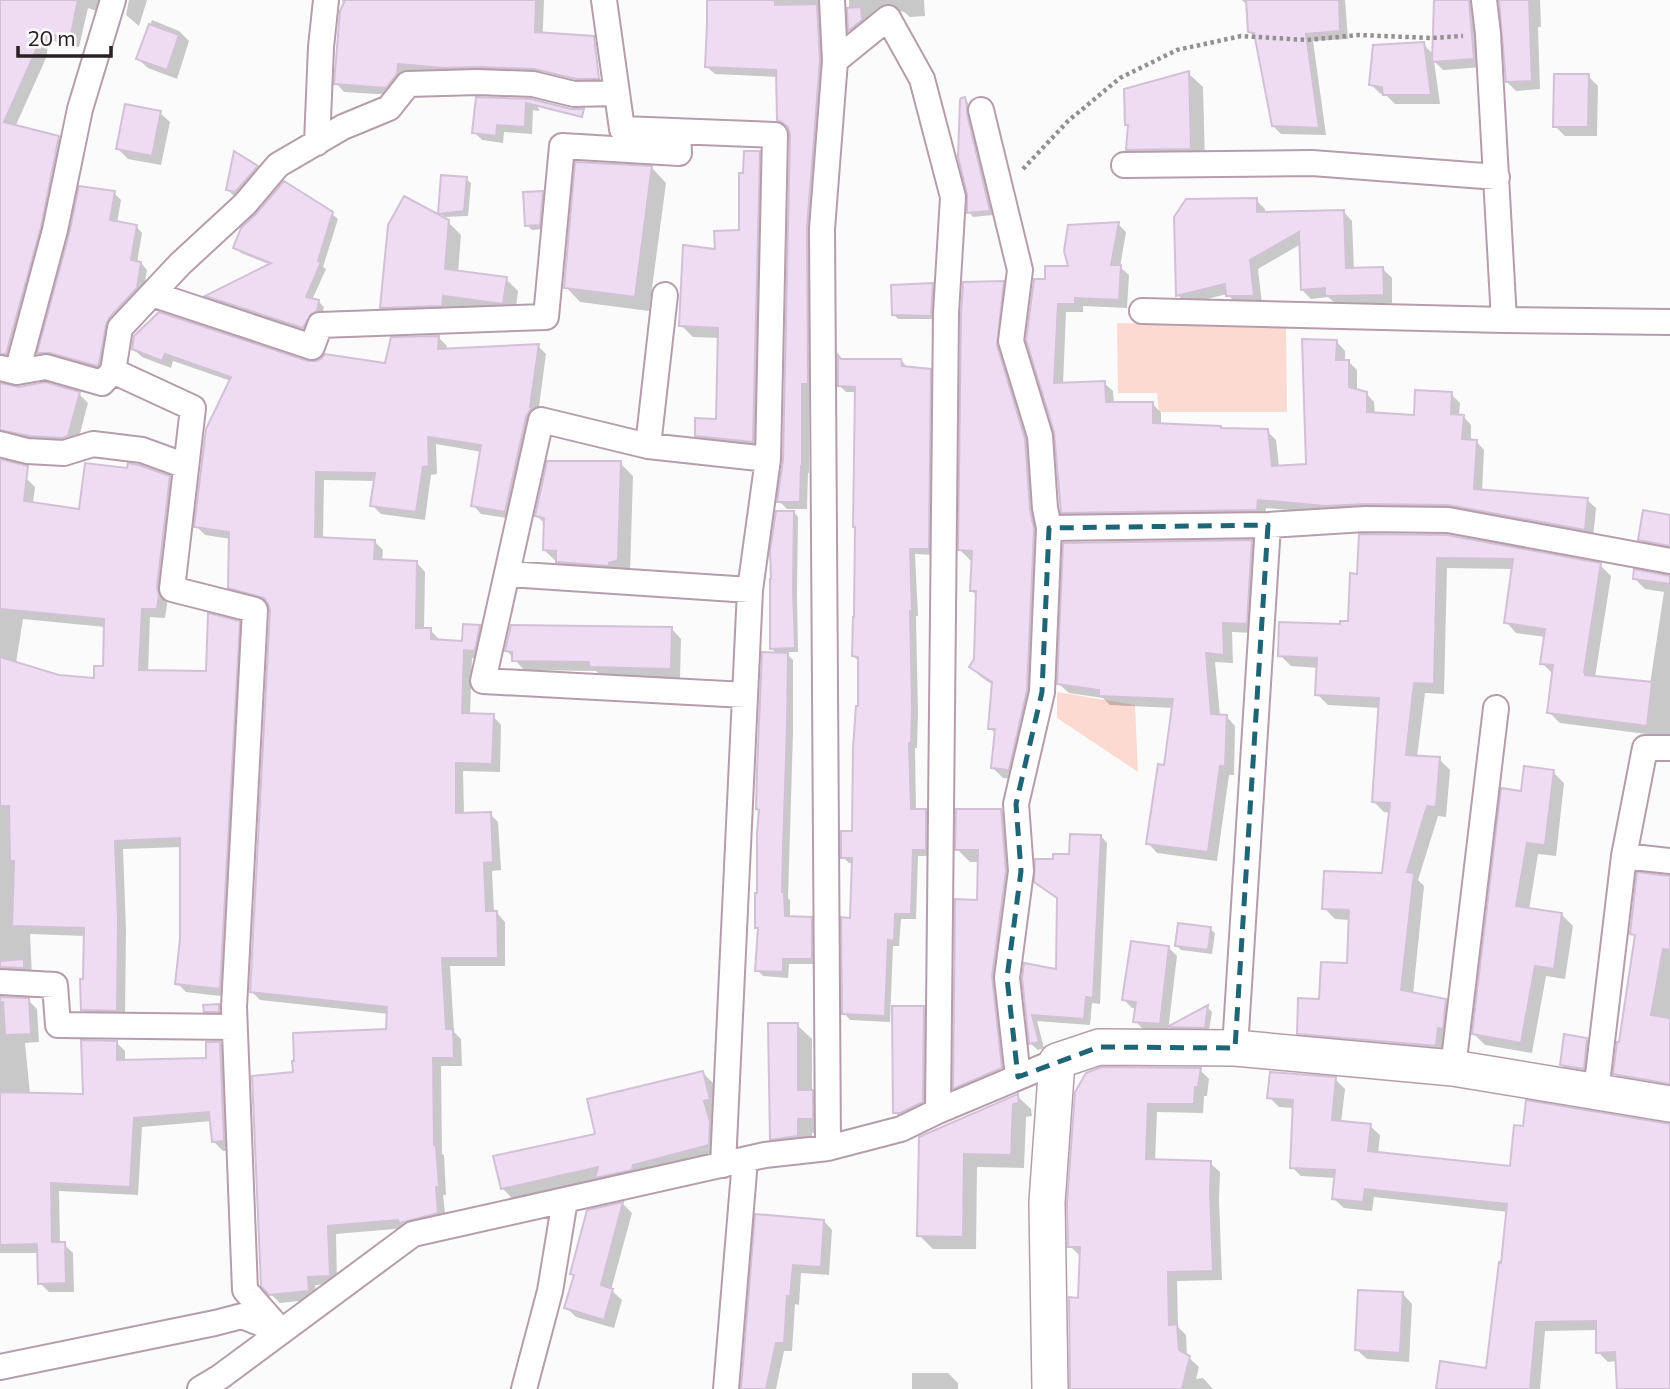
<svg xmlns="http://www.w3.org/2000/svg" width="1670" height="1389" font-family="Commissioner,sans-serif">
  <rect width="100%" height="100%" fill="#fbfbfb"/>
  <path fill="#fbdad1" d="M1117 323 1286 327 1287 412H1159L1157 393H1118Z
    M1057 692 1135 705 1138 772 1057 718Z"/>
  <path fill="#0003" fill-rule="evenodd" d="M0 0H111L105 14 88 8 79 47 49 40 46 58 16 125 58 138 68 147 16 363 0 366Z
    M129 0H147L139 26 126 15Z
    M342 0H544L541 77 453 76 405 71V83L394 95 344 92 336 83 344 6Z
    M708 0H827L815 391H809V473H808L807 509H787L779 501 785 459 792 134 790 129 779 120 778 77 715 74 707 67Z
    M849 0H924L925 16 910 17 904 12 894 10 857 37 850 30Z
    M1242 0H1345L1348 39 1313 41 1326 135 1281 134 1273 126 1257 39 1250 32 1248 6Z
    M1436 0H1482L1483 67 1443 70 1434 61 1440 104H1395L1386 95 1381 94 1371 85 1423 44 1434 55Z
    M1501 0H1540L1541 27H1538L1540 89 1516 91 1507 82Z
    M152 20 179 31 189 41 177 79 148 68 138 59Z
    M1188 73 1203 87 1205 164H1143L1128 149 1129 126 1127 124Z
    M1588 76 1598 86 1597 136H1565L1555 126Z
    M478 99 532 101 539 109V111L533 110 532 134 504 132 503 143 482 140 474 132Z
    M964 99 968 103 970 119 994 215 973 217 969 212Z
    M160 113 170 122 161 165 128 159 118 149Z
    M759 153 771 165 765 453 708 447 696 435 718 421 719 338 693 337 681 325 717 251 741 231 745 175Z
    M257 167 266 177 237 199 228 190Z
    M652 168 666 183 649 311 580 302 566 287Z
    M466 179 471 183 468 216 445 217 440 213Z
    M542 192 547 197 544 229 532 230 527 225Z
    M114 193 121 200 117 223 136 226 142 233 137 263H141L147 270 143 295 105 371 46 359 39 353Z
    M1256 200 1265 209V213L1343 211 1352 221 1354 270 1383 269 1392 278V303L1336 304 1328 297 1311 299 1302 290 1301 244 1258 269 1262 304H1237L1227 294 1187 304 1178 295Z
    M332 214 338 219 323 267 326 269 312 300 319 302 324 307 322 316 309 333 213 301 208 296 271 265 241 253 235 247Z
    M448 222 461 235 458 273 506 279 518 291 515 315 395 320 382 307Z
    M1118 224 1126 232 1120 267 1129 275 1127 308 1083 306V312H1066L1063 385 1104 383 1113 391 1114 404H1153L1161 413V425L1267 431 1276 440 1279 467 1307 465 1337 342 1345 351V362H1349L1357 370V391L1366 393 1374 402 1375 414 1416 417 1451 394 1460 403 1459 416H1463L1471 425V441H1476L1484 450 1482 492 1587 500 1596 508 1593 538 1266 508 1265 518 1071 521 1063 512 1047 281 1070 267Z
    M1003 282 1013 292 1035 450 1039 520 1036 701 1018 779 1003 778 993 768 996 734 990 728 993 685 981 677 971 667 976 660 978 597 971 590 973 560H970L960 550Z
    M932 285 937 289 935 319H898L894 315Z
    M438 337 447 346 446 350 538 346 546 354 538 414 514 519 481 514 473 505 482 452 436 444 437 474 431 475 425 520 381 514 372 505 376 481 324 480 323 539 374 541 383 550 382 561 417 563 425 572 424 630H430L439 639V641L464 643 480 626 488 635 483 658H472L470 715 493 716 501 725 500 772 463 771 464 815 490 814 498 822 501 870 492 871 494 913H497L505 922V966H450L454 1032 461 1039 462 1066H441L442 1154 444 1155 446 1195H443L446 1221 406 1228 336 1234 337 1284 315 1285 317 1299 280 1303 271 1294 294 1073 388 1031 389 1014 260 1000 251 991 270 605 239 596 230 587 231 539 205 535 196 526 231 381 173 361 171 368 142 357 133 349 308 363 386 365Z
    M901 360 907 367 930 371 936 377 934 555 915 554 918 616H916L918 713 917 748H915L916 810H925L932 817 931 856H918L916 919H901L899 946H893L890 1022 850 1020 844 1013 851 919 853 863H849L843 857 853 833 859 707 860 662 853 656 856 392H846L840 386Z
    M0 385 79 394 88 403 77 445 0 443Z
    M620 463 633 476 630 573 570 574 544 550 546 525 537 516Z
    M0 473 26 478 35 487 33 503 81 511 169 478 178 487 166 597 167 605 165 618 150 617 148 672H208L239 623 248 632 229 997 186 992 177 983 182 939V847L123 849 126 930 125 1019H92L83 1010 85 980 86 936 30 934 32 977 0 980ZM23 619 105 627 104 668 96 680 59 676 16 663Z
    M794 512 798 517 797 596 798 652H785L793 660V733L788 898 790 900V918H811L817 924V964H789L788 978 763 976 757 970 759 930 757 927 777 654 771 648Z
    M1670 517V554L1651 550 1640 539Z
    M1361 536 1600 565 1611 576 1595 677 1650 684 1664 592 1645 589 1634 578 1670 577V737L1560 723 1549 712 1554 675 1542 663 1545 637 1516 633 1506 622 1513 569 1447 568 1444 694 1425 693 1417 757 1439 759 1450 770 1446 817 1438 816 1418 880 1424 886 1413 994 1445 1001 1456 1012 1446 1056 1310 1044 1299 1033 1348 964 1350 920 1335 919 1324 908 1384 875 1391 813 1384 812 1373 801 1380 708 1328 705 1317 694 1319 668 1291 666 1280 655 1349 623 1359 575Z
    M1251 542 1261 551 1256 633 1232 632 1233 663 1215 662 1220 716H1226L1235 726 1234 775H1229L1217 861 1157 853 1148 843 1165 767 1174 708 1110 705 1103 698 1069 693 1059 684Z
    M672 629 681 639 680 678 601 676 596 671 524 670 507 651Z
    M1553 772 1564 783 1556 856 1538 854 1529 910 1561 914 1573 926 1565 979 1546 976 1532 1053 1485 1045 1474 1034 1523 792Z
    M1001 810 1013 823 1014 1081 967 1100 955 1088 979 902 980 862H970L957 849Z
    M1101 836 1107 843 1100 1004 1092 1003 1090 1025 1037 1021 1044 1048 1038 1050 1031 1044 1024 978 1057 971 1058 900 1036 882 1054 861 1071 856Z
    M1670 877V1091L1625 1083 1615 1074 1637 938 1632 933Z
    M1210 929 1215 933 1212 954 1181 950 1177 946Z
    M1169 948 1177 956 1168 1031 1143 1029 1135 1021 1137 1008H1132L1124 1000Z
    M0 999 28 1000 37 1009 39 1042 25 1043 30 1094 84 1096 116 1042 125 1051V1062L208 1059 220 1043 229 1053 233 1150 223 1151 214 1142 212 1121 142 1127 138 1195 59 1191 60 1244H64L73 1253 74 1292H49L40 1283 39 1253H0Z
    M923 1008 933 1017 932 1111 905 1122 895 1112Z
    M1208 1008 1212 1012 1209 1031H1173L1170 1028Z
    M797 1025 812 1039V1092L827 1107V1133H812L813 1151 786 1154 771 1139Z
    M1587 1039 1591 1044 1588 1073 1566 1069 1561 1065Z
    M1200 1070 1209 1079 1207 1096H1204L1203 1113 1157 1112 1155 1161 1210 1163 1220 1172 1219 1200 1222 1280 1177 1281 1178 1327 1186 1335 1187 1356 1199 1367 1196 1379 1203 1378 1213 1389H1072L1079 1299 1081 1255H1079L1070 1246 1077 1092Z
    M703 1073 715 1085 721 1157 514 1200 502 1188 598 1135Z
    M1335 1079 1345 1089 1341 1123 1370 1126 1380 1135 1378 1154 1512 1168 1670 1125V1389H1619L1617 1361 1608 1362 1598 1352V1330L1545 1331 1540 1389H1437L1487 1370 1503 1265 1508 1212 1374 1197 1372 1211 1344 1208 1334 1199 1336 1178 1301 1176 1292 1167 1294 1108 1279 1107 1269 1097Z
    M1017 1096 1031 1109 1032 1116 1026 1117 1024 1168 977 1167 976 1249H933L919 1235 921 1138Z
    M623 1204 632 1213 611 1290 622 1300 614 1328 576 1317 566 1307 575 1277 572 1273 588 1212Z
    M757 1216 824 1221 832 1230 829 1275 801 1273 799 1305 795 1304 792 1351H784L776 1389H743Z
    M1403 1294 1412 1304 1409 1362 1367 1359 1357 1350Z
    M912 1373H948L958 1383V1389H912Z"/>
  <path fill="#eeddf2" stroke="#d2c1d6" stroke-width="2" d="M0 0H78L70 39 40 32 37 48 4 122 59 136 41 227 6 354H0Z
    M345 0H536L535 32 594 36 599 79H576L534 69 479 67 444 68 398 64 397 74 386 88 334 84 340 11Z
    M707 0H775V5L817 4 820 61 807 228 808 384H802V466H801L800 502H777L783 459 790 135 788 127 783 123 777 120 776 70 705 67 707 24Z
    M1246 0H1339L1340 31 1306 34 1319 128 1272 126 1254 33 1248 32Z
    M1434 0H1469L1474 59 1432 62Z
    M1499 0H1529L1532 81 1506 82Z
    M861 7 862 20 848 31 847 8Z
    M149 24 179 35 167 70 136 59Z
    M1424 42 1431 95H1383L1382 87 1369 85 1373 45Z
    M1189 71 1191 149 1126 150 1128 125H1125L1124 89Z
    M1554 74H1589L1588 127H1553Z
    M476 97 531 99 571 109H584L582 117 526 103 525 127 497 125 496 136 472 133Z
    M965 97 967 105V114L990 211 967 213V194L958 157 960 100 961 98Z
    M125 104 161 111 152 156 116 149Z
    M234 151 258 166 235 192 226 190Z
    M744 151H760L753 442 695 436V418L716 419 718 328 679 326 683 245 715 249 714 231 739 230V173H743Z
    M575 162 652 166 635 297 564 288Z
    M441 175 467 177 464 211 438 214Z
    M284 181 333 212 318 261 321 262 306 297 319 300 317 311 311 314 303 328 205 296 271 263 233 248 241 228 256 214Z
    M79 186 115 191 110 220 137 225 131 260 141 262 137 288 109 318 106 325 99 364 97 366 50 353H37L69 234Z
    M543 191 540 225 525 226 523 192Z
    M404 196 449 220 445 269 507 277 503 304 443 296 442 306 380 308 388 225Z
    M1257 198V212L1344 210 1346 268 1383 267 1384 295 1325 296V288L1301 290 1299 232 1250 260 1254 296H1226L1225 284 1176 296 1174 217 1186 199Z
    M1119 222 1111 265H1121L1119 300 1075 298V304H1058L1054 383 1105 381 1106 402H1153V423L1221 426V428L1268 429 1272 466 1306 464 1302 339 1337 340 1336 360H1349V387L1367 392V412L1414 415 1415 390 1452 392 1451 414 1464 415 1462 439 1477 440 1474 489 1588 498 1585 530 1448 505 1365 504 1326 506 1258 500 1257 510 1061 513 1054 432 1026 340 1034 279H1045V266H1068L1064 251 1068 225Z
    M1004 281 997 345 1025 439 1030 509 1034 529 1027 690 1009 770 991 768 995 729H988L992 682 969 667 974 659 976 591H970L972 551 958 550 961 314 963 282Z
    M933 283 931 316 892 315 891 285Z
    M159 312 308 361H316L321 359 325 354 385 363 391 337 439 336 438 349 539 344 530 407H534L530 410 526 417 505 512 471 506 481 445 428 437 429 466 423 467 416 512 370 506 375 473 316 472 315 537 375 540 374 559 417 561 416 628H431V639L462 641 463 624 480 625 475 651 464 650 462 713 494 714 492 764 456 763V813L491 812 493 862 484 863 486 911H497L498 958H442L446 1029H453L454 1058H433L434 1145H436L439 1187H436L438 1213 404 1222 399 1223 398 1220 328 1226 330 1276 308 1277 309 1291 269 1295 261 1286 252 1076 293 1072 292 1061H294L293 1033 386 1029 387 1007 250 992 270 610 268 604 264 598 228 588 229 532 194 527 206 429 231 377 165 354 162 361 132 349 134 336Z
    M838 355 841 359H901L902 366 931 369 929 549H910L912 611H910L912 706 911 743H909L911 809H926V850H913L911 914H895L894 941 888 940 885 1016 842 1014 841 917 850 918 852 858H841V831H852L853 748 856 706H858V657L852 656 853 617H854L855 527H853L855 387 838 386Z
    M45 382 80 392 68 436 62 438 29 436 0 430V383L19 387Z
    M0 459 28 466 24 501 79 509 85 463 127 468 128 463 139 465 170 476 157 587 159 595 157 609H142L139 670 206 671 208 613 240 621 220 989 175 984 180 939V838L115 841 118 919 117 1011 81 1010 80 979H83L84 928 12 926 14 861H10L9 806H0V657L59 675 94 678V666H103L104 619 0 609Z
    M547 461H621L618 560 609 563V566L556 562V551L543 550 544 518 535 516Z
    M1643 510 1670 515V546L1638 540Z
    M776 511H794L793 591 795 648 770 649V579H771L770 550Z
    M1359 534 1447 535 1601 563 1584 672H1585V675L1652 682 1647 726 1547 713 1553 665 1540 664 1545 629 1504 623 1513 559 1437 558 1434 684 1414 683 1406 755 1440 757 1436 807 1427 806 1407 872 1414 873 1401 990 1446 999 1443 1029 1438 1028 1436 1046 1297 1034 1298 998 1319 999 1321 962 1347 963 1349 910 1322 909 1324 871 1382 873 1390 803 1372 802 1379 698 1315 695 1317 658 1278 656 1279 622 1340 624V621H1348L1350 573 1357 574Z
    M1252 540 1247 624 1223 623 1224 655 1206 653 1211 714 1227 715 1225 766H1220L1208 852 1146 844 1158 764 1164 765 1173 699 1099 696V690L1057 684 1063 543Z
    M1634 569 1670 576V584L1633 579Z
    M511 625 672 627 671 669 589 667V662L512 661V652L505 651Z
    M762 652 788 653 787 726 783 847 782 892H784L785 916 812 917V959H783V972L755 971 758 928H755V893H757V833L759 810 756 809 757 770Z
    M1524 766 1554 770 1545 845 1527 843 1516 906 1562 913 1554 969 1535 966 1521 1043 1472 1034 1501 788 1521 791Z
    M956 809H1001L1006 871 992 976 1002 1068 953 1089 955 899 977 900 978 850H955Z
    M1070 834 1101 835 1093 998 1086 997 1084 1019 1032 1015 1039 1042 1029 1044 1022 978 1024 963 1056 969 1057 898 1034 882 1035 859H1053V854H1069Z
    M1637 872 1670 876V950L1663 949 1651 1015 1670 1018V1084L1613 1074 1617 1042H1619L1635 935 1630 934Z
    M1178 923 1211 927 1208 950 1175 946Z
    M1131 941 1169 946 1160 1024 1133 1022 1136 1002 1122 1000Z
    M24 959V968L0 967V961Z
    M0 997 29 998 31 1034 5 1035 3 1002H0Z
    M219 1004V1012H204L203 1005Z
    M1208 1005 1205 1028 1167 1027Z
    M892 1006H924L923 1102 900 1113H893Z
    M768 1023H798V1090H813V1119H798V1136L770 1140Z
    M1564 1034 1587 1038 1584 1069 1560 1065Z
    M81 1040 117 1041V1060L206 1058V1042H220L224 1141 212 1142 209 1112 134 1118 130 1187 51 1183 52 1242H65L66 1283 38 1284 37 1244 0 1245V1092L83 1094Z
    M1102 1067 1201 1068 1198 1087H1195L1194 1104H1148L1146 1159 1211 1161 1210 1190 1213 1271 1168 1272 1169 1325 1177 1324 1179 1350 1190 1356 1182 1389H1070L1069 1297 1078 1298 1080 1247H1068L1067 1203 1075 1092 1086 1073Z
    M703 1071 710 1099 704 1101 710 1122 709 1145 633 1165 632 1170 595 1178 598 1167 501 1189 493 1156 595 1134 587 1099Z
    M1270 1072 1336 1077 1332 1120 1371 1124 1368 1151 1510 1166 1514 1125 1523 1126 1526 1100 1670 1124V1389H1617L1615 1352 1596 1353V1321L1536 1322 1530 1389H1436L1440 1361 1486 1368 1499 1262 1501 1263 1507 1204 1365 1189 1363 1202 1332 1199 1335 1170 1290 1168 1293 1100 1267 1098Z
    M1018 1094 1019 1103 1013 1104 1011 1155 964 1154 963 1237 917 1236 919 1137Z
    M623 1202 601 1285 613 1289 604 1320 564 1308 574 1275 570 1274 587 1210Z
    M755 1214 824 1220 821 1267 793 1265 790 1297 787 1296 784 1343H776L766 1389H741Z
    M1358 1290 1403 1292 1400 1353 1355 1350Z"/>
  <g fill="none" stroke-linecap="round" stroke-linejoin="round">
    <defs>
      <path id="minor" d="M604 0 622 129 775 135 768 459 750 590 723 1165
        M1484 0 1488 34 1504 320 1670 322
        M835 61 888 18 922 79 953 197 946 313 938 1111
        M981 110 1020 270 1011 341 1040 436 1045 508 1049 528 1042 692 1016 804 1021 871 1007 978 1018 1077
        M317 143 321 47 326 0
        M1124 165 1312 163 1497 177
        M152 294 312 347 320 325 546 317 562 146 679 153 678 132
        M1142 311 1504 320
        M0 368 17 372 46 367 102 383 113 371 193 408 172 589 255 610 234 1007 245 1290 281 1331
        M113 371 120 328 180 264 245 204 278 165 343 127 389 108 408 84 478 82 533 84 574 94 617 93
        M17 372 55 230 80 109 113 0
        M0 444 27 451 64 453 93 444 142 450 186 466
        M648 446 665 295
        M1049 528 1268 525 1365 519 1448 520 1670 561
        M507 574 750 590
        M745 695 483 681 541 420 648 446 768 459
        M1624 856 1670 861
        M0 982 55 985 58 1025 234 1027
        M1235 1048 1268 525
        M1453 1068 1496 708
        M1596 1092 1624 856 1645 748H1670
        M828 1148 822 229 835 61 832 0
        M0 1367 215 1323 242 1316 277 1330
        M200 1389 220 1377 413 1234 765 1155 828 1148 901 1129 938 1111 1057 1061
        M524 1389 550 1291 565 1200
        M726 1389 745 1160"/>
      <path id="secondary" d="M1050 1389 1047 1202 1057 1061 1099 1047 1235 1048 1453 1068 1670 1104"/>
    </defs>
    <use href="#minor" stroke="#b69daa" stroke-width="28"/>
    <use href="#secondary" stroke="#b69daa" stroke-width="38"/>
    <path stroke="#948f92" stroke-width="4.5" stroke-dasharray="3.5 3.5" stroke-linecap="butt" d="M1023 169 1068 121 1120 78 1177 50 1241 36 1307 40 1359 35 1431 38 1463 36"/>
    <use href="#minor" stroke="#fff" stroke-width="24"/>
    <use href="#secondary" stroke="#fff" stroke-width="35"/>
  </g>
  <path fill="none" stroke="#1f6575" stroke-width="5" stroke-dasharray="14 9" stroke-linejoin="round" d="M1268 525 1235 1048 1099 1047 1018 1077 1007 978 1021 871 1016 804 1042 692 1049 528Z"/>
  <path d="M18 46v10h93v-10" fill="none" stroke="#2a2025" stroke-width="3.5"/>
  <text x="28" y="46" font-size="21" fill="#2a2025" stroke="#fbfbfb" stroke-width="5" paint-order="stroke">20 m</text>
</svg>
